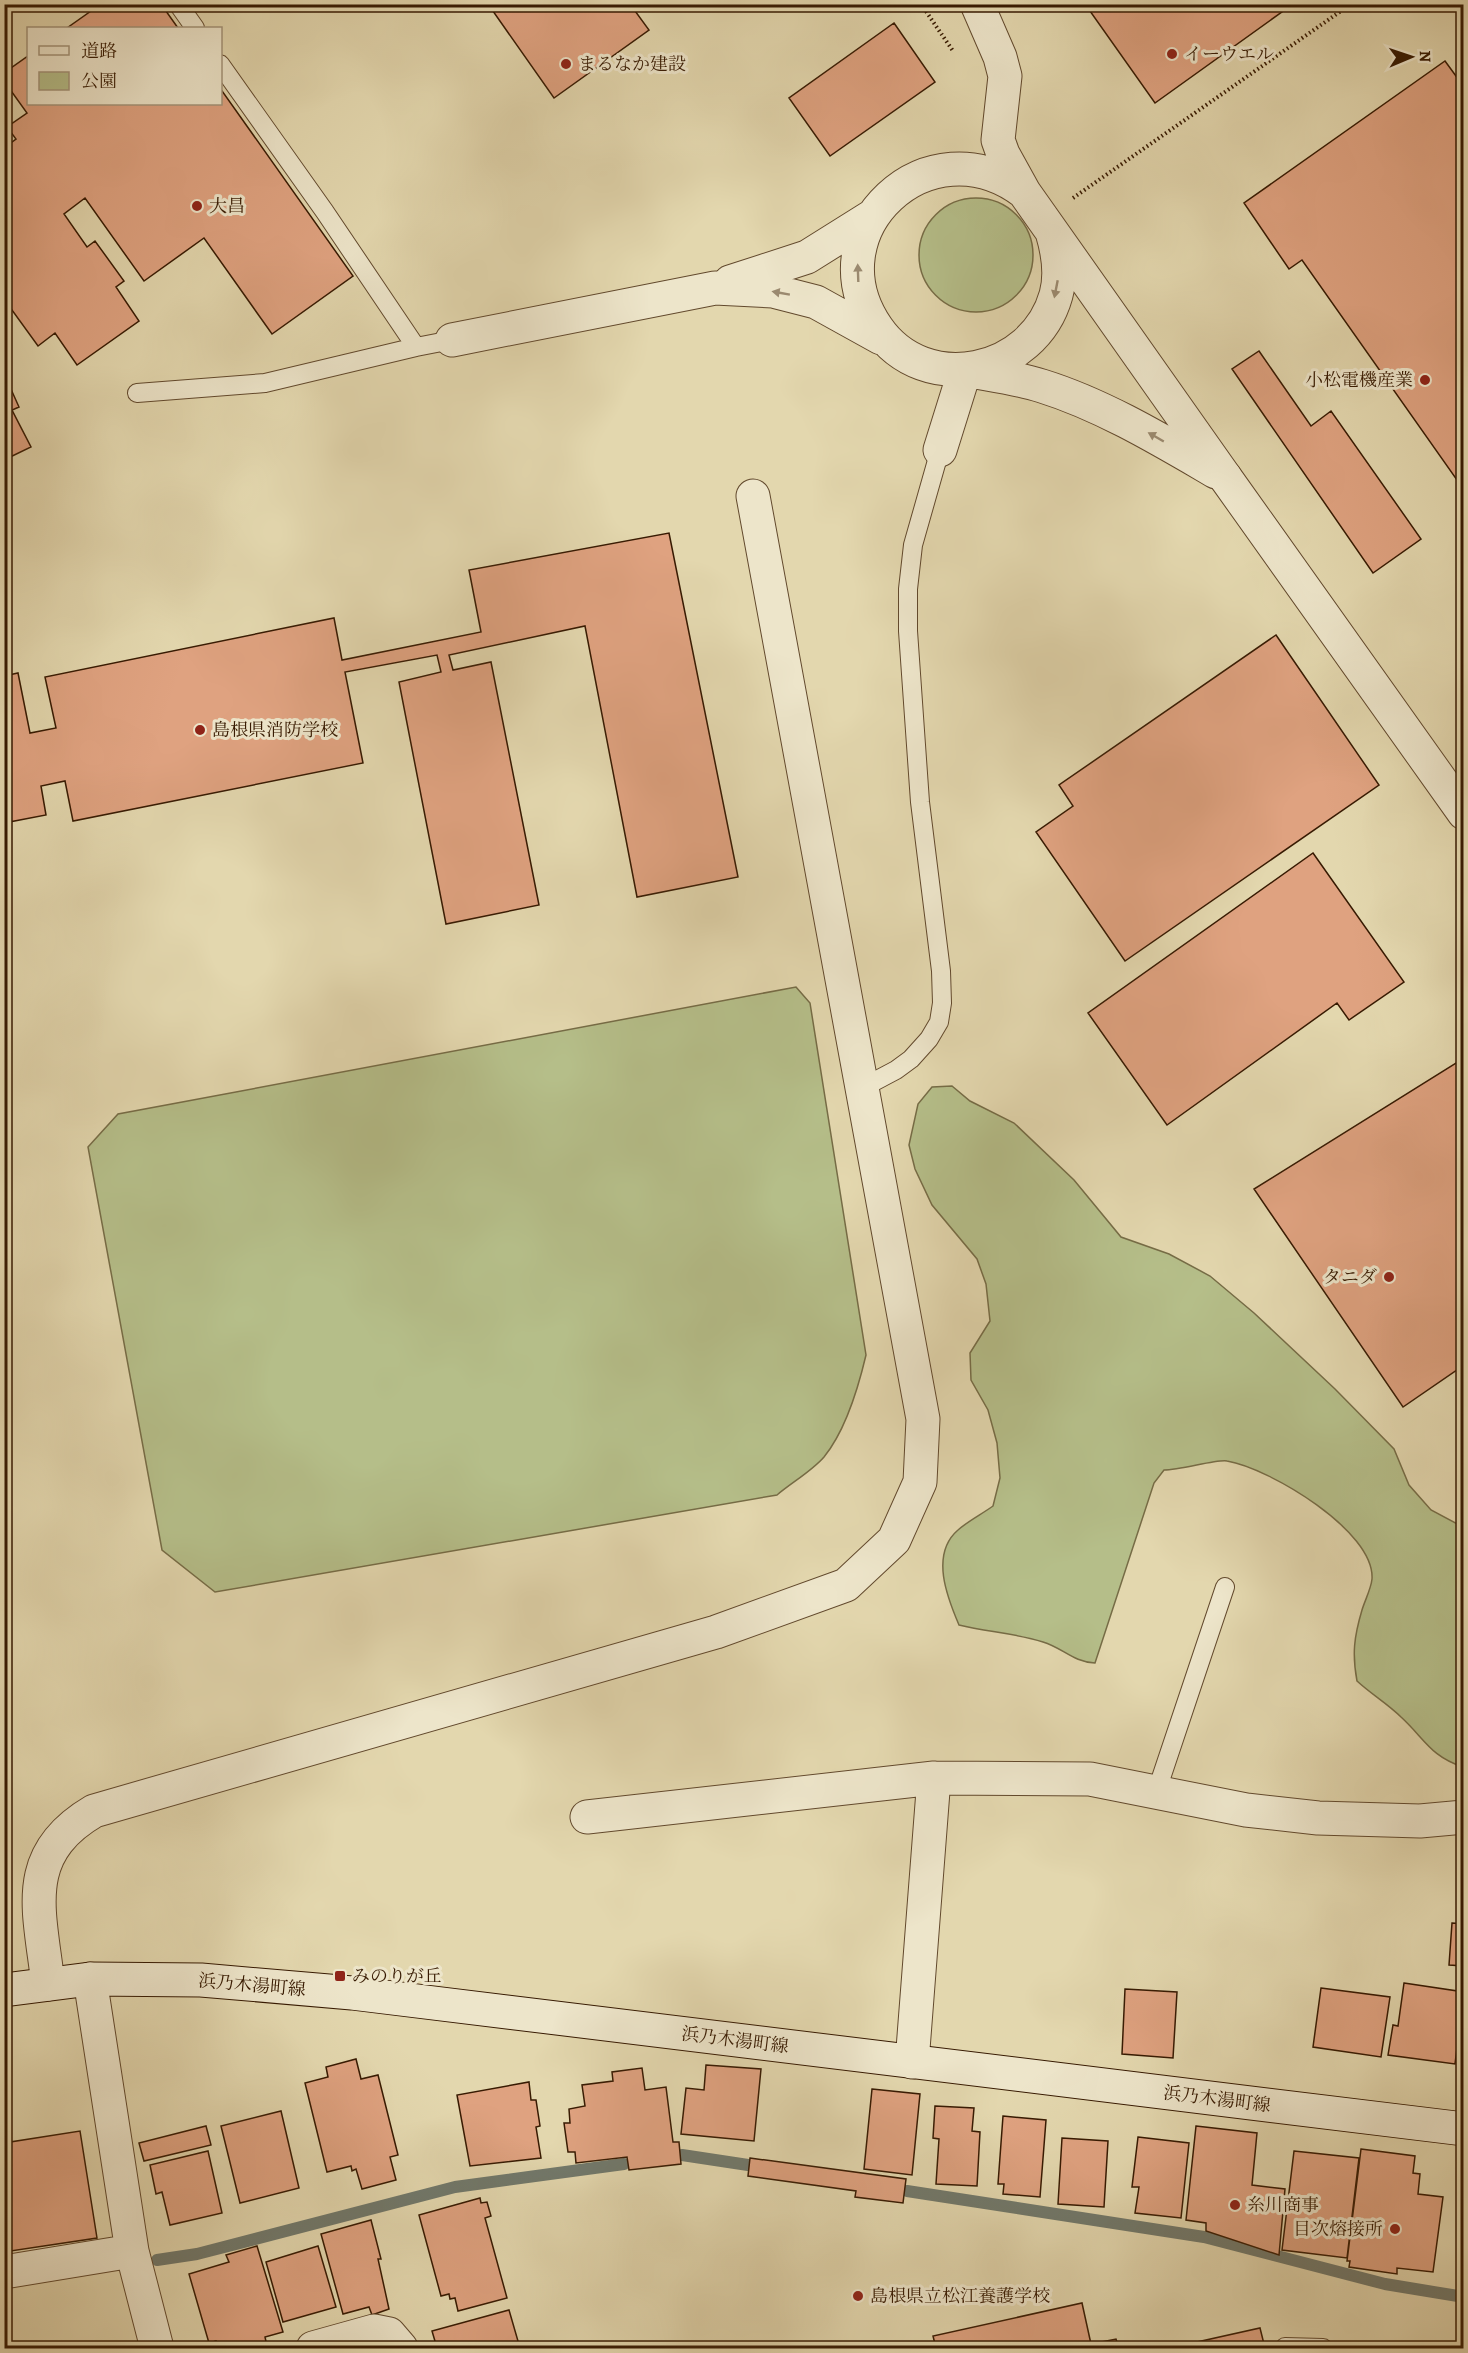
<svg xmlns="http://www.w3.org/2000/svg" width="1468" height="2353" font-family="Alegreya,'Noto Serif JP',serif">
  <rect width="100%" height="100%" fill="#e3d7ae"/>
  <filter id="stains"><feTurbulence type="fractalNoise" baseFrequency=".00333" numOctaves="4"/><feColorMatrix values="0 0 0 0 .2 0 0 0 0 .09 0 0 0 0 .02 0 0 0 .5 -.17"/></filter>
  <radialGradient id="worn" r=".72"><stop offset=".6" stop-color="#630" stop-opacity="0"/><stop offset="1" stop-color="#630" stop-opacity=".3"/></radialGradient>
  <path fill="#b5be89" stroke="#766c46" stroke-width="1.5" d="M919 255a57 57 0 1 1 114 0a57 57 0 1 1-114 0Z
    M796 987 810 1003 866 1355C858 1389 846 1430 824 1457 812 1471 791 1483 777 1495L215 1592 162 1550 88 1147 118 1114Z
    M952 1086 970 1101 1014 1123 1074 1180 1121 1237 1169 1254 1210 1276 1254 1313 1335 1389 1394 1449 1409 1485 1431 1510 1463 1527V1767C1430 1756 1425 1739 1401 1717 1388 1704 1371 1694 1357 1681 1352 1654 1354 1637 1362 1610 1365 1600 1371 1589 1372 1579 1375 1531 1269 1468 1227 1461 1217 1459 1181 1470 1164 1470L1154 1483 1095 1663C1073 1662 1063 1648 1043 1642 1015 1633 987 1632 959 1625 947 1597 930 1554 958 1530 968 1521 982 1514 993 1506L1000 1478 997 1443 988 1410 971 1380 970 1353 990 1321 986 1284 977 1259 932 1205 915 1169 909 1145 918 1104 932 1087Z"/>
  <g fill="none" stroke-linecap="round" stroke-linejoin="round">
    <path stroke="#71796c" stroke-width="12" d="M682 2155 748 2165
      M907 2191 1204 2237 1385 2284 1464 2297
      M157 2260 197 2254 455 2187 624 2164"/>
  </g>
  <path fill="#dfa280" stroke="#371a02" stroke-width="1.5" d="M101 4H161L178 28H67Z
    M488 4H630L649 30 554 98Z
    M1085 4H1293L1155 103Z
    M894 23 935 82 830 156 789 98Z
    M28 56V104H220V88L353 276 272 334 204 238 144 281 85 198 64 214 87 247 95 241 124 281 116 287 139 321 77 365 55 333 38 346 4 299V148L16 139 7 127 27 113 4 81V73Z
    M1445 61 1464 87V490L1302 260 1289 269 1244 203Z
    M1259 351 1311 426 1331 411 1421 539 1373 573 1232 369Z
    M10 387 19 407 12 410 31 447 4 460V389Z
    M669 533 738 877 637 897 585 626 449 655 453 670 491 662 539 905 446 924 399 682 441 672 437 655 345 672 363 763 73 821 65 781 41 786 46 815 4 823V676L18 673 30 733 56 728 45 677 334 618 342 660 481 632 469 570Z
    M1276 635 1379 785 1125 961 1036 832 1073 806 1059 785Z
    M1313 853 1404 982 1349 1020 1337 1003 1167 1125 1088 1013Z
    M1464 1058V1365L1403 1407 1254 1189Z
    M1452 1923 1464 1924V1966L1449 1965Z
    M1404 1983 1464 1992 1455 2064 1388 2055 1393 2025 1398 2026Z
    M1321 1988 1390 1997 1381 2057 1313 2047Z
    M1125 1989 1177 1992 1173 2058 1122 2054Z
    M356 2059 361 2079 378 2075 398 2155 390 2157 396 2180 362 2189 356 2169 352 2171 351 2166 327 2172 305 2083 328 2077 326 2067Z
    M706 2065 761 2069 754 2141 681 2134 686 2088 704 2090Z
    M642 2068 645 2090 666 2087 673 2142H679L681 2164 629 2170 627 2157 576 2163 575 2152H568L564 2123H570L569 2109 585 2106 582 2085 613 2081 612 2072Z
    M529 2082 531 2100H536L540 2126 536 2127 541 2158 470 2166 457 2095Z
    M872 2089 920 2094 912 2175 864 2169Z
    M935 2106 974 2108 972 2131 980 2132 977 2186 936 2184 939 2139 933 2138Z
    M281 2111 299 2188 240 2203 221 2126Z
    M1003 2116 1046 2120 1040 2197 1003 2194 1004 2184H998Z
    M206 2126 211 2145 144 2161 139 2143Z
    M1196 2126 1257 2133 1252 2185 1285 2189 1279 2255 1206 2231V2223L1186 2220Z
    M80 2131 97 2238 4 2252V2143Z
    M1138 2137 1189 2143 1181 2218 1135 2213 1139 2187H1132Z
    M1062 2138 1108 2141 1104 2207 1058 2204Z
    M1361 2149 1415 2156 1413 2173 1420 2174 1418 2194 1443 2197 1433 2272 1397 2268V2274L1349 2267 1350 2261H1347Z
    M208 2151 222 2213 170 2225 162 2192 156 2194 150 2165Z
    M1294 2151 1359 2158 1347 2258 1282 2250Z
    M750 2158 906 2179 903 2203 855 2197 856 2191 748 2176Z
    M480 2198 481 2203 487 2202 491 2216 485 2218 507 2298 458 2311 455 2298 450 2299 449 2294 441 2296 419 2215Z
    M371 2220 381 2259H378L389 2309 372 2315 369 2307 343 2314 321 2234Z
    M257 2246 283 2332 265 2337 267 2346 258 2348H218L216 2341 209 2343 189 2274 229 2262 226 2255Z
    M318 2246 336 2307 283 2322 266 2262Z
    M1082 2303 1091 2344 1116 2339 1119 2348H936L933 2336Z
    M509 2310 520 2348H437L432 2331Z
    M1260 2328 1265 2348H1170Z"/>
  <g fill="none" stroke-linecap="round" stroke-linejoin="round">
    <defs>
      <path id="service" d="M178 4 195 28
        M220 64 325 212 416 347 452 340
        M137 393 265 383 416 347
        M862 1088 896 1070 911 1059 929 1039 939 1022 942 1003 941 971 920 802 908 631V589L913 545 940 450
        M1156 1793 1225 1587
        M1285 2347 1323 2348"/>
      <path id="minor" d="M977 4 1000 57 1005 76 998 140 1003 154 1024 192 1225 477
        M1024 192C929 120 810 231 877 328 925 398 1034 374 1056 295 1062 273 1058 252 1052 232
        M730 282 807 257 874 215
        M452 340 715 288 773 291 816 302 881 338
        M940 450 965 370C991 375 1018 378 1042 386 1103 405 1161 440 1216 472
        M587 1817 934 1778 1090 1779 1246 1810 1318 1818 1420 1821 1464 1817
        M90 1979 132 2251 157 2348
        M48 1984C40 1911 19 1855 94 1811L716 1632 846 1585 894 1540 920 1482 923 1419 753 496
        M912 2062 934 1778
        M4 2272 132 2251
        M313 2348 374 2331 389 2334 401 2348"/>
      <path id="tertiary" d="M1225 477 1464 813"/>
      <path id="secondary" d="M4 1990 90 1979 201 1980 352 1993 1464 2129"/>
    </defs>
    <use href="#service" stroke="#62492d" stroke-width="20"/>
    <use href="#minor" stroke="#62492d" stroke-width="35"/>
    <use href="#tertiary" stroke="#62492d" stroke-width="35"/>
    <use href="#secondary" stroke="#371a02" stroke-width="35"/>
    <path stroke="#371a02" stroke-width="4" stroke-dasharray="1.5 3" stroke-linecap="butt" d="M921 4 953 51
      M1073 198 1351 4"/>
    <use href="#service" stroke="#ede5ca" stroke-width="18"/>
    <use href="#minor" stroke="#ede5ca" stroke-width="33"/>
    <use href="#tertiary" stroke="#ede5ca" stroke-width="33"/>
    <use href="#secondary" stroke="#ede5ca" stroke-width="33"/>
  </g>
  <defs><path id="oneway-solid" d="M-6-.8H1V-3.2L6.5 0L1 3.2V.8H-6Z" transform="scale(1.5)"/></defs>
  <g fill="#9b8a70">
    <use href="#oneway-solid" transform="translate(858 273) rotate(-92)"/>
    <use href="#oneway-solid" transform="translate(1056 289) rotate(101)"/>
    <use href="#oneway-solid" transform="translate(781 293) rotate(-170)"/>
    <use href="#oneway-solid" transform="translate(1156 437) rotate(-150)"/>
  </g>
  <g fill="#8f2418" stroke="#ede5ca" stroke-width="2">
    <circle cx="1172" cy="54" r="6"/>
    <circle cx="566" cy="64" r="6"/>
    <circle cx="197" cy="206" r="6"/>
    <circle cx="1425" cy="380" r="6"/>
    <circle cx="200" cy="730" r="6"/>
    <circle cx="1389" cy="1277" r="6"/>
    <rect x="334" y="1970" width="12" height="12" rx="3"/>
    <circle cx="1235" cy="2205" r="6"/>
    <circle cx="1395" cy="2229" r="6"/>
    <circle cx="858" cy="2296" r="6"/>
  </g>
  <g text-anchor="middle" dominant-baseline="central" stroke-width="6" stroke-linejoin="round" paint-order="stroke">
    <g font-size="18" fill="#371a02" stroke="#ede5ca" text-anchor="start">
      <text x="1184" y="54">イーウエル</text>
      <text x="578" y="64">まるなか建設</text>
      <text x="209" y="206">大昌</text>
      <text x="1413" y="380" text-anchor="end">小松電機産業</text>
      <text x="212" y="730">島根県消防学校</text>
      <text x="1377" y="1277" text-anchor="end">タニダ</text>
      <text x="352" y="1976">みのりが丘</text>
      <text x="1247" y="2205">糸川商事</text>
      <text x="1383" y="2229" text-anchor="end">目次熔接所</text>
      <text x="870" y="2296">島根県立松江養護学校</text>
    </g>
    <g font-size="18" fill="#371a02" stroke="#ede5ca">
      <text transform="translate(252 1985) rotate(5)">浜乃木湯町線</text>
      <text transform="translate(735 2040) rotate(7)">浜乃木湯町線</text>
      <text transform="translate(1217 2099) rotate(7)">浜乃木湯町線</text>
    </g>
  </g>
  <rect width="1468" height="2353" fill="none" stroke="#e3d7ae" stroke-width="24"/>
  <rect x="6" y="6" width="1456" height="2341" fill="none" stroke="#371a02" stroke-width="3"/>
  <rect x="12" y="12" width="1444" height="2329" fill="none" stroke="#371a02" stroke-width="1.5"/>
  <rect x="27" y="27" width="195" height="78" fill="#ede5ca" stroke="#a4947a" stroke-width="1.5"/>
  <rect x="39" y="46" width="30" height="9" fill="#ede5ca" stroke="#a4947a" stroke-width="1.5"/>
  <text x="81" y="57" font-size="18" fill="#371a02">道路</text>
  <rect x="39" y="72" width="30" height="18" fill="#b5be89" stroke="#a4947a" stroke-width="1.5"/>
  <text x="81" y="87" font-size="18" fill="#371a02">公園</text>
  <g transform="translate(1411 57) rotate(88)" stroke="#ede5ca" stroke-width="4.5" paint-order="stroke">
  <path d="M0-4.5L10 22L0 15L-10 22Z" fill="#371a02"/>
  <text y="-9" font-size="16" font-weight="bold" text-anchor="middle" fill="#371a02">N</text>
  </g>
  <rect width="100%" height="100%" filter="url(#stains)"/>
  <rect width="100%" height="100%" fill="url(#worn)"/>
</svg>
